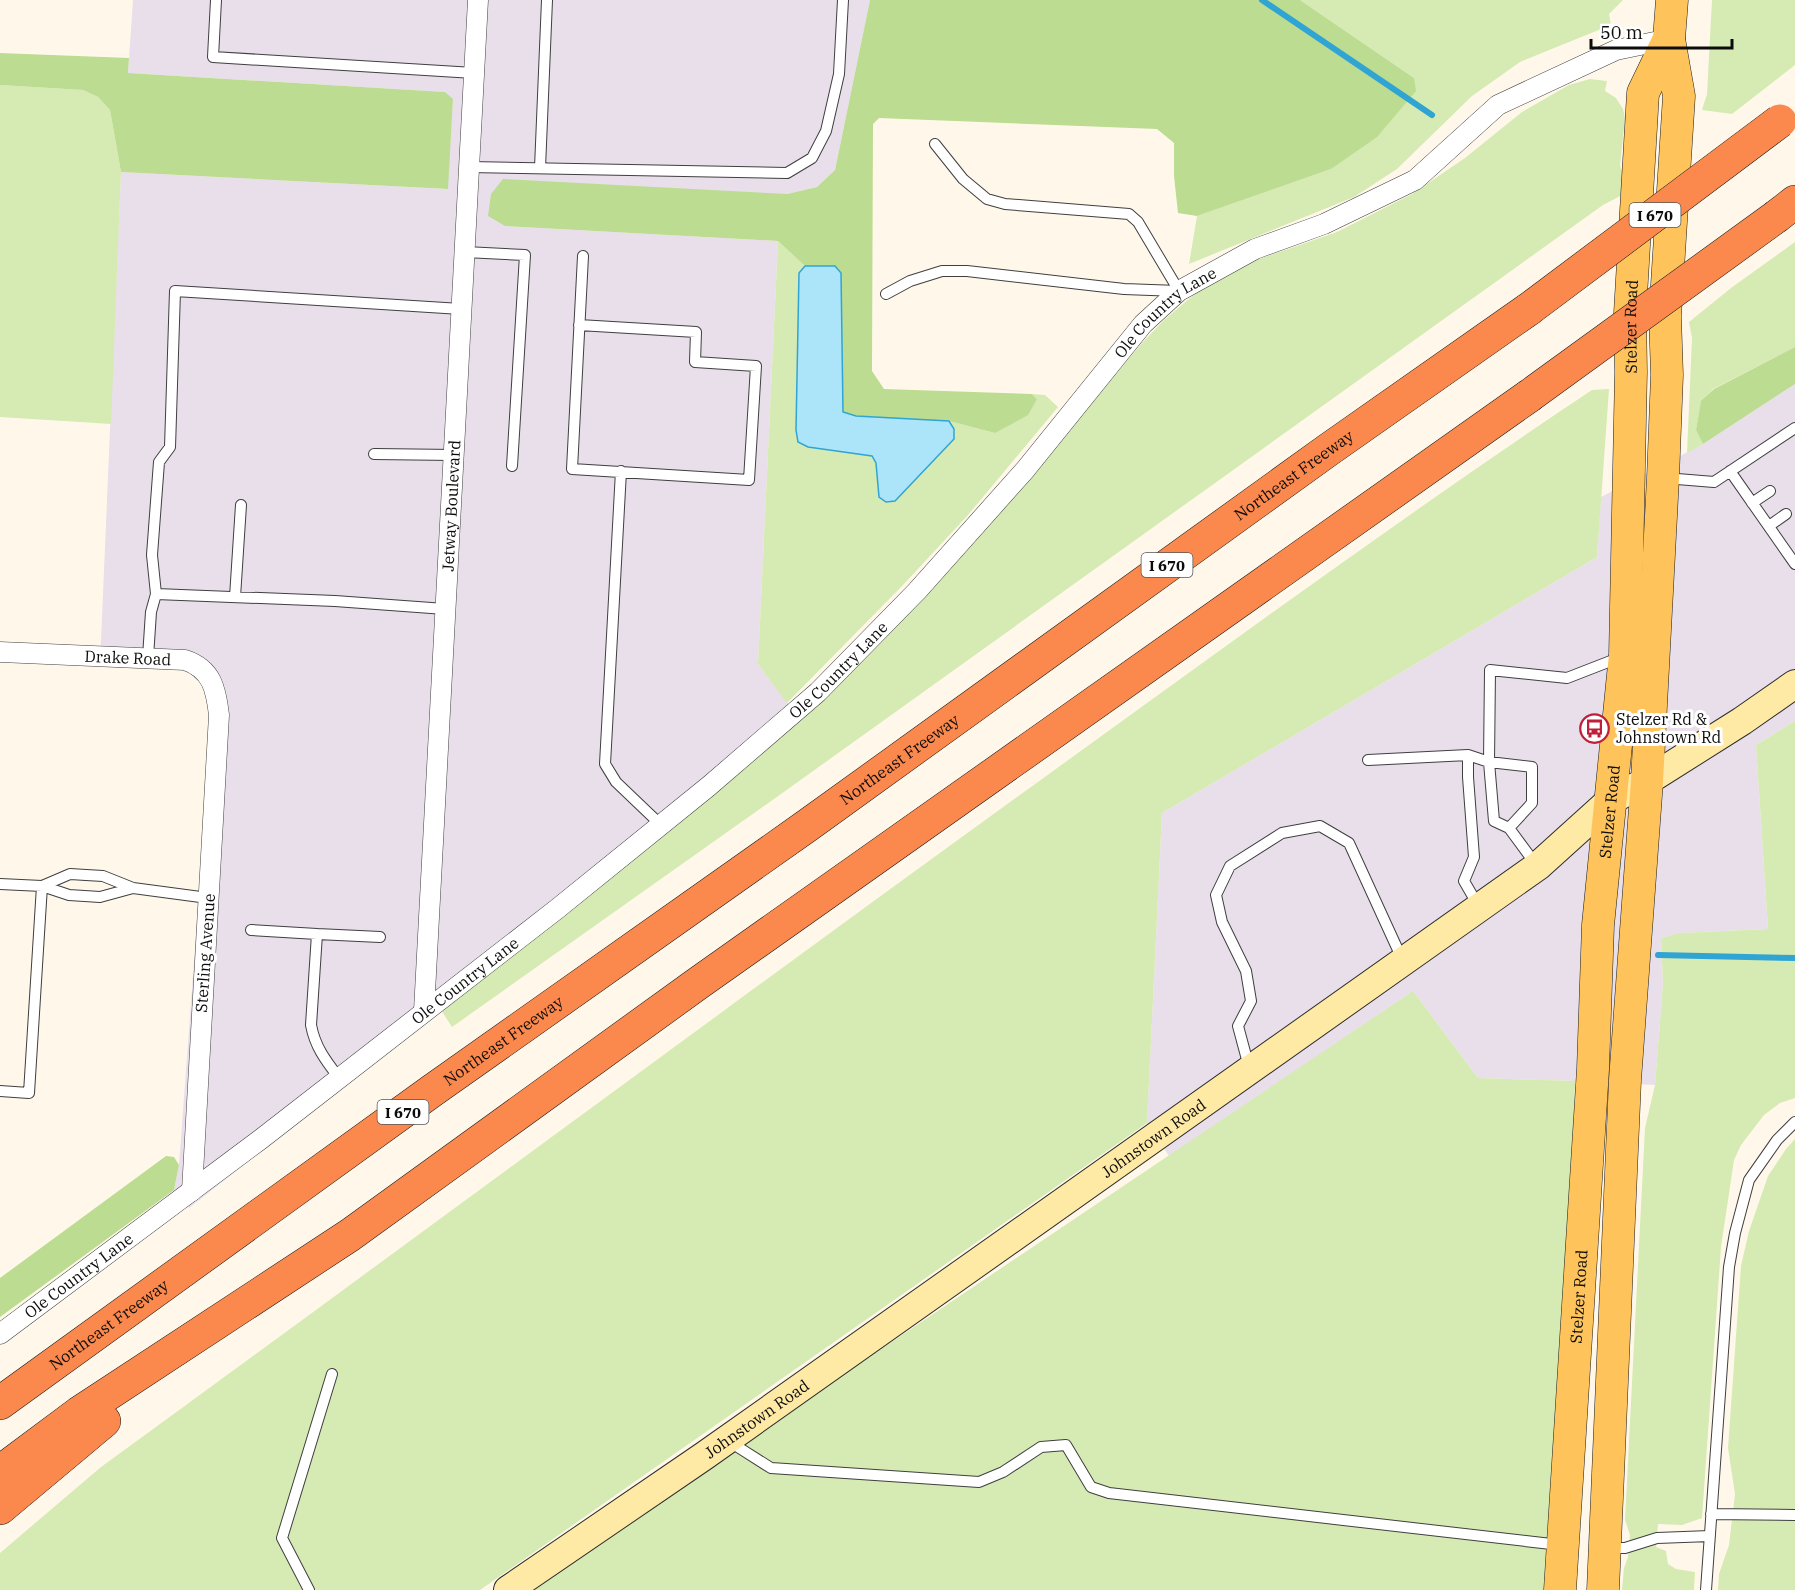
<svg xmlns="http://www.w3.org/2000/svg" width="1795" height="1590" font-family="'IBM Plex Serif',serif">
  <rect width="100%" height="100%" fill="#fff8ea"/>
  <path fill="#e8dfeb" d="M133 0H870L835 170 817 187 787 194 505 226 778 241 758 664 800 719 656 842 189 1208 174 1190 179 1165 210 745V714L202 685 188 672 165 666 100 664 121 172 447 189 453 100 445 92 128 73Z
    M1795 384V721L1756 745 1768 929 1679 933 1661 938 1663 984 1655 1085 1575 1081 1478 1078 1413 991 1169 1156 1147 1123 1162 813 1597 557 1601 497 1703 444Z"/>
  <path fill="#d6eab3" d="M1300 0H1623L1609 14 1611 25 1520 62 1472 96 1397 169 1354 197 1189 264 1197 216 1331 169 1414 78Z
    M1712 0H1795V65L1732 114 1702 110 1707 94Z
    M1590 79 1607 81 1605 91 1616 98 1623 109 1625 118 1620 166 1625 176 1624 194 1603 205 781 794 452 1027 441 1010 656 842 800 719 1023 486 1142 343 1164 320 1190 298 1212 282 1256 260 1337 232 1412 194 1465 158 1522 112 1569 85Z
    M0 85 83 90 98 97 110 110 121 172 111 424 0 417Z
    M778 241 805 266 799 274 796 430 798 442 808 447 872 456 876 463 879 496 954 429 949 421 995 433 1037 399 1032 394 1045 395 1058 407 968 515 903 585 787 703 758 664Z
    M1795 242V347L1713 389 1701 402 1696 430 1703 444 1687 453 1692 338 1689 322 1731 288Z
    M1609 389 1597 557 1162 813 1147 1123 480 1590H0V1553L101 1467C425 1231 747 992 1071 758 1244 633 1415 508 1592 390Z
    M1795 721V1098L1780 1103 1764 1115 1741 1145 1734 1160 1721 1247 1702 1518 1682 1525 1658 1524 1656 1547 1666 1551 1668 1564 1676 1569 1695 1572 1694 1590H1622L1624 1568 1628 1557 1630 1535 1625 1520 1645 1128 1655 1085 1663 984 1661 938 1679 933 1768 929 1756 745Z
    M1413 991 1478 1078 1575 1081 1569 1308 1552 1590H523Z
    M1795 1139V1590H1718L1719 1574 1729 1545 1735 1494 1728 1448 1741 1266 1749 1231 1768 1176 1786 1149Z"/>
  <path fill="#bcdc91" d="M870 0H1300L1414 78 1416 91 1377 137 1331 169 1197 216 1178 213 1174 176V143L1157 129 879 118 873 124 872 371 884 389 1032 394 1037 399 1028 415 995 433 949 421 856 416 843 412 835 266H805L778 241 505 226 488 216 491 194 503 179 787 194 817 187 835 170Z
    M0 53 129 58 128 73 445 92 453 99 448 189 121 172 110 110 98 97 83 90 0 85Z
    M1795 347V384L1703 444 1696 430 1701 401 1714 389Z
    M166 1156 174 1157 179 1165 174 1190 0 1317V1278Z"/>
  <path fill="#ace5f9" stroke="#30a5d3" stroke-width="1.5" d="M805 266H835L841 273 843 412 856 416 949 421 954 429V439L895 501 886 502 879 497 876 463 872 456 808 447 798 442 796 430 799 273Z"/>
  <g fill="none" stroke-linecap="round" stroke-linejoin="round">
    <path stroke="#30a5d3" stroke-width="6" d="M1262 0 1432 115
      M1658 955 1795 958"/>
    <defs>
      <path id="service" d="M216 0 213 57 474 73
        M935 144 963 179 987 199 1005 204 1129 214 1138 222 1179 291
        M469 167 787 173 812 158 826 131 839 74 843 0
        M540 168 547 0
        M465 252 525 255 512 466
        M886 294 910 281 942 271H967L1124 289 1178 291
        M579 325 696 332 695 362 756 366 749 480 572 469 583 256
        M374 454 454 455
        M621 471 605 764 616 782 661 825
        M1730 471 1795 564
        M1665 478 1714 482 1795 428
        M1752 503 1770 491
        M1769 526 1786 514
        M235 597 241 505
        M445 609 335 601 156 594 152 555 159 462 170 447 175 291 461 309
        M148 657 151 612 156 594
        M1468 755V777L1474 857 1464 881 1479 907
        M1368 760 1468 755 1489 762 1532 767V803L1509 828
        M1537 866 1509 828 1494 821 1489 762 1490 670 1567 678 1621 657
        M0 884 42 886 69 895 100 897 133 888
        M42 886 70 874 86 875 103 876 133 888 208 898
        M251 930 317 934 311 1025C315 1047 326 1061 339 1078
        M317 934 380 937
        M1249 1067 1238 1026 1251 1001 1246 971 1222 922 1216 895 1230 866 1282 833 1320 826 1349 843 1403 961
        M0 1091 29 1093 42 886
        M730 1442 771 1468 979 1482 1003 1472 1041 1447 1066 1445 1091 1487 1109 1493 1560 1545
        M1711 1514 1795 1515
        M1607 1548H1625L1657 1538 1710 1536
        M309 1590 282 1538 332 1374
        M1706 1590 1729 1267 1735 1233 1749 1180 1777 1140 1795 1122"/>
      <g id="minor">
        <path id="s1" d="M0 652 185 660C212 669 216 689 219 715L192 1191"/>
        <path id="s2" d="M424 1011 478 0"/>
        <path id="s3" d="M0 1334 261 1139 557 909 709 786 818 692 917 591 1025 470 1143 324 1179 291 1255 249 1324 224 1415 180 1498 105 1616 50 1669 39"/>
      </g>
      <g id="secondary">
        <path id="s4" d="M508 1590 704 1456 1538 866 1611 800 1647 781 1742 721 1795 684"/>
      </g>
      <g id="primary">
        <path id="s5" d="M1560 1590 1593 1069 1598 925 1625 655 1631 372 1630 313 1643 93 1669 39"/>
        <path d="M1603 1590 1625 1080 1647 781 1663 478 1667 375 1665 316 1679 96 1669 39 1672 0"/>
      </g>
      <g id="motorway">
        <path d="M1777 216 1795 202"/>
        <path id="s6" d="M0 1403 433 1090 808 825 1328 450 1529 309"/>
        <path d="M0 1472 79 1413 350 1235 697 984 1529 396"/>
        <path d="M0 1508 104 1421"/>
      </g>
    </defs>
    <use href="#service" stroke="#3f3f3f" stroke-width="12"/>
    <use href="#minor" stroke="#3f3f3f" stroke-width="21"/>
    <use href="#secondary" stroke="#2e2e2e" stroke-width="30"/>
    <use href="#primary" stroke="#1d1d1d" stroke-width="33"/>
    <use href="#motorway" stroke="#1d1d1d" stroke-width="34"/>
    <use href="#service" stroke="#fff" stroke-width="10"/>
    <use href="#minor" stroke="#fff" stroke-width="20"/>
    <use href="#secondary" stroke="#ffeaa5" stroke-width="28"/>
    <use href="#primary" stroke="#fec35b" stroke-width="32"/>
    <use href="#motorway" stroke="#fb884c" stroke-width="33"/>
    <defs>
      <path id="motorway-bridge" d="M1529 309 1780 121
        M1529 396 1777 216"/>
    </defs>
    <use href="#motorway-bridge" stroke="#1d1d1d" stroke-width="34" stroke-linecap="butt"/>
    <use href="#motorway-bridge" stroke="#fb884c" stroke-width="33"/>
  </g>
  <defs>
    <symbol id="bus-ring" viewBox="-11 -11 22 22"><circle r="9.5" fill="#fff" stroke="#c11e39" stroke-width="1.5"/><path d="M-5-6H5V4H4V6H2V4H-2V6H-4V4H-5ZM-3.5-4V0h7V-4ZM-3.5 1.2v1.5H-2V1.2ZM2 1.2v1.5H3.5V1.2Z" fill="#c11e39"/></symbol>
  </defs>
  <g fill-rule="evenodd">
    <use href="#bus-ring" x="1578" y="712" width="33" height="33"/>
  </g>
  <g text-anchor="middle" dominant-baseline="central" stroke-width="6" stroke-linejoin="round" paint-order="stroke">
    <g fill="#fff" stroke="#555" stroke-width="1.5">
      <rect x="1629.5" y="203" width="51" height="24" rx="4.5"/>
      <rect x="1141.5" y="553" width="51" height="24" rx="4.5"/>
      <rect x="377.5" y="1100" width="51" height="24" rx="4.5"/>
    </g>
    <g font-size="15" font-weight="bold" fill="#0c0c0c">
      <text x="1655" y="215">I 670</text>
      <text x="1167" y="565">I 670</text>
      <text x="403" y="1112">I 670</text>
    </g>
    <g font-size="16" fill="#0c0c0c" stroke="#fff">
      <text stroke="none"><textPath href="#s3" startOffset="1556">Ole Country Lane</textPath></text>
      <text stroke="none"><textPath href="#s5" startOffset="1266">Stelzer Road</textPath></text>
      <text stroke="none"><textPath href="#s6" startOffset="1592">Northeast Freeway</textPath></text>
      <text stroke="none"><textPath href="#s2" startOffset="506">Jetway Boulevard</textPath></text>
      <text stroke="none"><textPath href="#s1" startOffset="128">Drake Road</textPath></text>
      <text stroke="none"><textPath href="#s3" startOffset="1070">Ole Country Lane</textPath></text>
      <text stroke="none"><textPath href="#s6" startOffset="1106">Northeast Freeway</textPath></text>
      <text stroke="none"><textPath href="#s5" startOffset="780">Stelzer Road</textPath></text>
      <text transform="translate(205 953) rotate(-86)">Sterling Avenue</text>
      <text stroke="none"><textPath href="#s3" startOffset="584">Ole Country Lane</textPath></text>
      <text stroke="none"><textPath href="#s6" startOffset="620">Northeast Freeway</textPath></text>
      <text stroke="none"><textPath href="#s4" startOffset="788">Johnstown Road</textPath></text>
      <text stroke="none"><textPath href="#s3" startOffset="98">Ole Country Lane</textPath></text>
      <text stroke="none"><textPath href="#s5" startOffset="294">Stelzer Road</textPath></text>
      <text stroke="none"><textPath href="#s6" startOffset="134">Northeast Freeway</textPath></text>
      <text stroke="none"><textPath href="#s4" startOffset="302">Johnstown Road</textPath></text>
    </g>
    <g font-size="16" fill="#0c0c0c" stroke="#fff" text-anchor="start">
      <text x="1616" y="719">Stelzer Rd &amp;<tspan x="1616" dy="18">Johnstown Rd</tspan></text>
    </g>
  </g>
  <path d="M1591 39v9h141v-9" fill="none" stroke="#0c0c0c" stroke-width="3"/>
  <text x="1600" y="39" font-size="18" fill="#0c0c0c" stroke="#ffffff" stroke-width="4.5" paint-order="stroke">50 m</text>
</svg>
